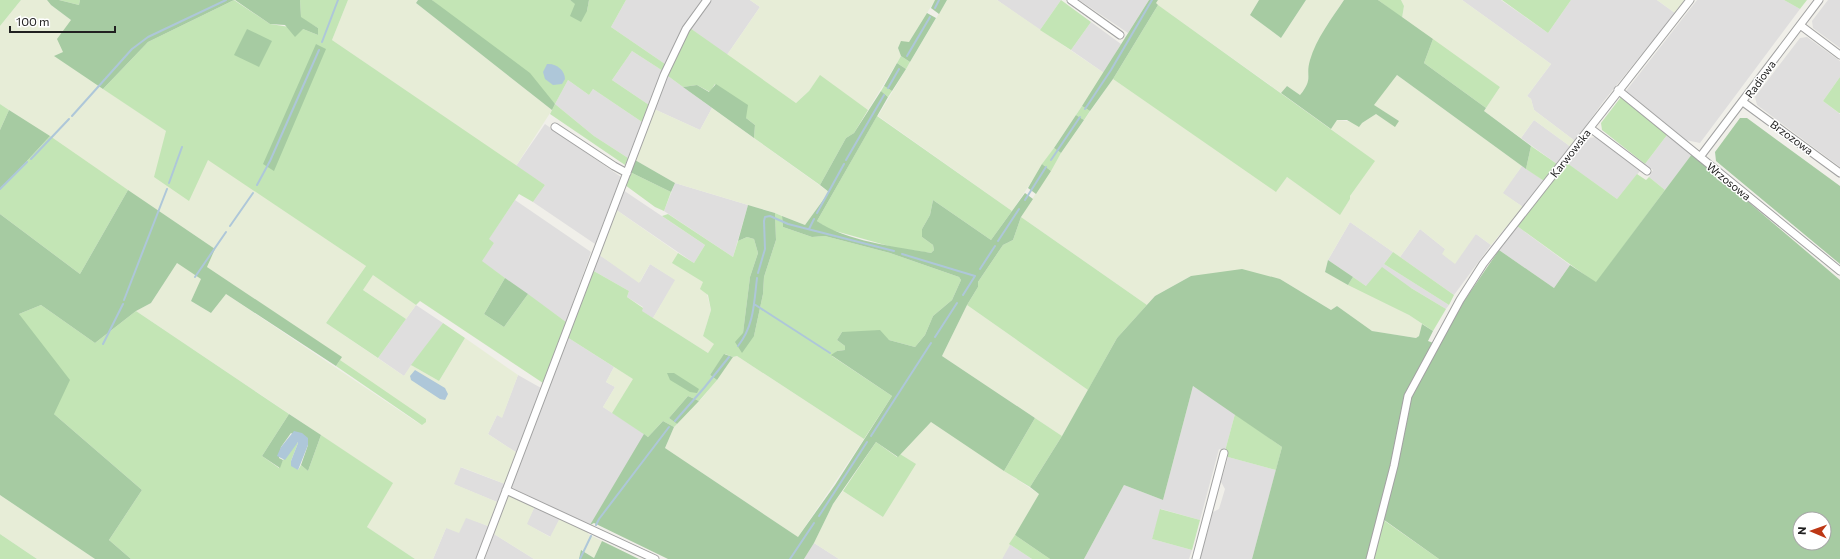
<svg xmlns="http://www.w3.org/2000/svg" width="1840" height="559" font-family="Commissioner,sans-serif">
  <rect width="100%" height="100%" fill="#f0efe9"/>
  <path fill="#dfdede" d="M626 0H705L665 64 611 27Z
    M712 0H750L760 7 727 55 690 28Z
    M997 0H1061L1040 30Z
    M1079 0H1149L1128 33Z
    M1462 0H1501L1548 33 1571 0H1657L1675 13 1603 102 1575 141 1534 110 1531 99 1527 96 1551 64Z
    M1697 0H1784L1800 9 1700 143 1686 140 1626 91Z
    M1828 0H1840V48L1813 28 1812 21Z
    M1091 22 1121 44 1104 73 1071 50Z
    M1807 37 1840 61V77L1823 101 1840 114V167L1757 105 1755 97 1800 38Z
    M632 51 663 71 649 105 612 80Z
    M668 76 712 108 700 130 654 109Z
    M568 80 589 95 593 89 642 122 628 158 594 136 555 104Z
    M1534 120 1571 147 1557 164 1521 138Z
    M545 124 621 177 595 244 533 202 545 185 516 166Z
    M1667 135 1692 154 1665 190 1649 177 1653 170 1645 164Z
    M1596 137 1640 171 1617 199 1568 164 1589 138Z
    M1522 166 1544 181 1523 207 1502 193Z
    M675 183 748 205 733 257 664 211Z
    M623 190 705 245 694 263 615 209Z
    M515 200 591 252 566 322 481 261 494 243 488 240Z
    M1350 222 1393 252 1384 264 1449 305 1446 309 1411 288 1366 286 1328 260Z
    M1517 226 1570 265 1554 288 1499 250Z
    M1420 229 1445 249 1476 234 1491 245 1454 295 1400 257Z
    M598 254 640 282 650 264 676 280 653 318 641 311 643 307 627 297 629 291 592 270Z
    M416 305 443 323 404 376 378 358Z
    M567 337 614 367 606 382 615 387 603 407 645 434 590 526 510 487Z
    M518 375 541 388 517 453 488 434 497 415 502 417Z
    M1193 386 1235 414 1225 451 1219 449 1200 520 1161 509 1152 539 1192 550 1189 559H1084L1124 485 1163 500Z
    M1228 457 1276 470 1252 559H1200L1213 512 1219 509 1225 489 1221 482Z
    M460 467 505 484 497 502 453 484Z
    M535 506 560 518 551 537 526 524Z
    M466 517 488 526 477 559H433L446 528Z
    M494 534 534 559H485Z
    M814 543 839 559H804Z
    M1009 544 1032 559H1002Z"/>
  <path fill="#e7edd7" d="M21 0H47L51 5 71 20 63 52 55 56 366 266 326 323 404 376 411 365 439 381 465 338 518 375 502 418 497 415 488 434 517 453 505 484 461 467 454 484 497 502 488 526 466 518 459 533 446 528 433 559H415L367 527 392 483 136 311 151 303 177 263 202 279 191 301 211 313 226 294 421 425 340 360 341 357 207 267 215 249 0 104V26Z
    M348 0H418L416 3 552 110 516 166 332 40Z
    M750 0H935L909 42 898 48 901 56 868 110 820 76 809 91 796 103 727 55 760 7Z
    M947 0H997L1104 73 1012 211 878 116Z
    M1158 0H1259L1250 15 1281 38 1306 0H1344L1327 25 1310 60 1308 84 1300 95 1287 86 1281 93 1155 3Z
    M1401 0H1462L1551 64 1527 96 1531 99 1534 110 1575 141 1571 147 1534 120 1521 138 1484 111 1500 87 1402 18 1404 6Z
    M1657 0H1685L1675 13Z
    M1397 75 1522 166 1503 193 1523 207 1491 245 1476 234 1455 264 1442 254 1445 249 1420 229 1400 257 1350 222 1328 260 1325 272 1409 315 1422 324 1419 336 1416 338 1371 331 1337 306 1331 310 1280 279 1191 276 1155 296 1147 305 1021 217 1061 153 1113 79 1276 191 1287 177 1340 214 1350 199V196L1374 161 1331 129 1337 120 1362 123 1376 114 1395 126 1399 121 1373 105Z
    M712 108 829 192 805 225 775 213 675 183 635 160 654 109 700 130Z
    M615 209 678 253 673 263 704 282 711 310 703 336 715 344 708 353 653 318 675 280 650 264 639 283 598 254Z
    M373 274 416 305 406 319 363 290Z
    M967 305 1088 390 1062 436 942 356Z
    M737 356 864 439 798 537 665 448 674 427 703 397 733 357Z
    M614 367 634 379 612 413 603 407 615 387 606 382Z
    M931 422 1039 494 1002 559H839L814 543 833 504 843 491 883 517 915 464 900 454Z
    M508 494 535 506 527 524 550 537 560 518 588 531V534L602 541 594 558 582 550 579 559H534L494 534Z
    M0 495 95 559H37L0 534Z"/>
  <path fill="#c3e5b5" d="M0 0H21L0 26Z
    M59 0H80L79 5Z
    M234 0 270 24 303 29 318 35V28L301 18 300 0H348L332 40 545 185 533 202 519 194 489 239 494 243 482 261 505 278 484 314 504 327 528 294 566 322 543 383 420 301 416 305 373 275 363 290 406 319 378 358 326 323 366 266 208 160 189 201 154 177 166 131 103 89 148 42Z
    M432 0H570L587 11 589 0H626L611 27 665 64 663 71 632 51 612 80 649 105 642 122 593 89 589 95 568 80 555 104 594 136 628 158 625 165 550 114 555 104Z
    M1061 0 1091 22 1071 50 1040 30Z
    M1378 0H1401L1404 6 1402 18Z
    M1502 0H1571L1548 33Z
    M1784 0H1807L1800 9Z
    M1158 5 1375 161 1350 196V199L1340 215 1287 177 1276 192 1113 79Z
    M690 28 796 103 809 91 820 75 868 110 854 133 846 138 820 185 754 138 755 125 746 118 715 84 710 92 697 85 683 87 668 76Z
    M1433 39 1500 87 1486 108 1424 63Z
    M901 56 910 62 906 69 897 63Z
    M1840 77V113H1839L1823 101Z
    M884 86 892 91 888 97 881 91Z
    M1621 97 1667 135 1645 164 1602 130 1601 123Z
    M0 104 9 110 0 130Z
    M1082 106 1090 111 1084 120 1076 115Z
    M877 116 1012 211 991 240 933 200 930 215 922 229V237L933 245 934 250 931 253 896 248 828 229 817 221Z
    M50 136 128 190 80 274 0 214V190Z
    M1531 146 1557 164 1544 181 1526 169Z
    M1054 148 1061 153 1051 171 1042 164Z
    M1567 163 1617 199 1637 174 1646 180 1649 177 1665 190 1596 283 1517 226Z
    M630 172 671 192 664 211 655 207 625 185Z
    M775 213 782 216 783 227 812 237 825 236 890 253 959 277 961 280 952 300 933 316 925 335 915 347 889 340 842 332 837 340 845 346V350L837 351 832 356 892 396 864 439 737 356 733 357 725 354 710 375 717 380 699 401 688 396 669 418 677 424 674 427 663 421 648 437 612 413 633 379 567 337 592 270 629 291 627 297 643 308 642 311 708 353 714 344 703 336 711 310 708 295 700 289 703 282 672 263 678 253 694 263 705 245 662 216 668 214 733 257 738 241 747 237 754 239 758 253 750 277 743 333 754 336 763 294 764 277 776 240Z
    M1021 217 1147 305 1117 338 1088 390 967 305 978 287V282L1003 245 1013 240Z
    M1393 252 1454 295 1449 305 1384 264Z
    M1382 267 1411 288 1446 309 1433 331 1409 315 1348 285 1353 277 1366 286Z
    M41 305 95 343 136 311 289 414 262 456 279 468 283 460 297 442 298 443 291 461 298 470 301 465 308 471 321 435 393 483 367 527 415 559H131L109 540 142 490 54 414 19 314Z
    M443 323 465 338 439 381 411 365Z
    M340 360 426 419V422L422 425 336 366Z
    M1235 414 1282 447 1276 470 1228 457 1225 451Z
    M1035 418 1062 436 1030 487 1004 471Z
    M876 442 897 457 900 454 916 464 883 517 843 491Z
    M1160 509 1200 520 1192 550 1152 539Z
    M1382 519 1439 559H1372Z
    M0 534 37 559H0Z
    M1015 535 1050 559H1032L1009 544Z"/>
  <path fill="#a6cba2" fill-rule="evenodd" d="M47 0H59L79 5 80 0H234L148 42 103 89 54 56 63 52 57 39 71 20 51 5Z
    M235 0H300L301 17 318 28V35L303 29 295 37 285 25 270 24Z
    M418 0H432L530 73 555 104 552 110 416 3Z
    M570 0H589L587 11 581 22 570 16 575 4Z
    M935 0H947L939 14 931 8Z
    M1149 0H1158L1156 3 1158 5 1113 79 1090 111 1082 106Z
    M1259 0H1306L1281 38 1250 15Z
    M1344 0H1378L1433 39 1424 63 1486 108 1484 111 1531 146 1526 169 1397 75 1374 105 1399 121 1395 127 1376 114 1362 123 1359 127 1347 120H1337L1331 129 1281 93 1287 86 1300 95C1314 78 1305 77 1310 60 1316 39 1332 18 1344 0Z
    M927 13 936 18 910 62 901 56 898 48 901 41 909 42Z
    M247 29 272 41 259 67 234 55Z
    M316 44 326 49 274 171 263 164Z
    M897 63 906 69 892 91 884 86Z
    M716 84 748 105 746 118 755 125 754 138 683 87 697 85 709 92Z
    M881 91 888 97 817 221C844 241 898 247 931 253L934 250 933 245 922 237V229L930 215 933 200 991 240 1025 193 1033 199 1021 217 1013 240 1003 245 978 282V287L967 305 942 356 1035 418 1004 471 931 422 898 457 876 442 833 504 814 543 804 559H668L594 523 590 525 644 434 648 437 663 421 674 427 665 448 798 537 835 485 892 396 831 355 837 351 845 350V346L837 340 842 332 880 330 889 340 915 347 925 335 933 316 952 300 961 280 959 277 890 253 825 236 812 237 783 227 782 216 805 225 829 192 820 185 846 138 854 133Z
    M9 110 50 136 0 190V130Z
    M1076 115 1084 120 1061 153 1054 148Z
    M1740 118H1747L1840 186V264L1716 161 1715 152Z
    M1692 154 1840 280V559H1439L1380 517 1367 559H1252L1282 447 1193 386 1163 500 1124 485 1084 559H1050L1015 535 1039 494 1030 487 1062 436 1117 338 1155 296 1191 276 1242 269 1280 279 1331 310 1337 306 1372 331 1416 338 1419 336 1422 324 1433 331 1428 341 1439 345 1464 301 1499 250 1554 288 1570 265 1596 282ZM1800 519H1824V543H1800Z
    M635 160 675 183 671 192 630 172Z
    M1042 164 1051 171 1036 194 1028 188Z
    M128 190 215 249 207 267 342 357 336 366 226 294 211 313 191 301 201 279 177 263 151 303 136 311 95 343 41 305 19 314 70 380 54 414 142 490 109 540 131 559H95L0 495V214L80 274Z
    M748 205 775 213 776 240 764 277 763 294 754 336 742 353 735 342 743 333 750 277 758 253 754 239 747 237 738 241Z
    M1328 260 1353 277 1348 285 1325 272Z
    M505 278 528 294 504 327 484 314Z
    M724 354 733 357 717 380 710 375Z
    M667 373H674L699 389 697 393 690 392 670 380Z
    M688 396 699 401 677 424 669 418Z
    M289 414 321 435 308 471 301 465 308 445 291 433 281 447 279 458 283 460 280 468 262 456Z
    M602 541 639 559H579L581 550 594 558Z"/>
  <path fill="#aec7d9" d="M547 64C556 63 565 70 565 79L562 84 553 85 545 79 543 72Z
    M415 370 445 388 448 394 445 400 440 399 411 380 410 376Z
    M294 431 302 433 308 438V445L298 470 291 466V461L298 443V442L285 460 277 456 281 447Z"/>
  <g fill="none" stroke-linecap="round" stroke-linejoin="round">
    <path stroke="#aec7d9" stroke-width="2" d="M935 8 939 0
      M322 42 338 0
      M907 56 930 17
      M888 88 899 69
      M1085 109 1111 70 1152 0
      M72 116 132 49 148 37 226 0
      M31 159 69 119
      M846 160 884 95
      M1051 160 1080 117
      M169 183 182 147
      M257 185 270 161 319 50
      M0 189 27 162
      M1025 200 1046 167
      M817 213 844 164
      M230 226 253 193
      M809 229 814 219
      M998 241 1019 209
      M902 254 975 276 963 295
      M980 269 995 246
      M758 273 765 249 764 221 765 217 770 216 788 224 894 251
      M195 277 226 232
      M124 300 167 189
      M754 304 830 353
      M935 337 957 303
      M103 344 123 304
      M738 346C754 326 754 303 757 278
      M675 421 704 388 729 357
      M871 436 931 343
      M819 516 867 442
      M596 525 599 519 669 427
      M580 559 591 536
      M790 559 814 523"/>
    <defs>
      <path id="street" d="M1071 0 1120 35
        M1800 25 1840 55
        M1618 90 1840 271
        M1743 102 1840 173
        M555 127 614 166 627 173
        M1590 128 1647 171
        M1700 157 1819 0
        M506 490 655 559
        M480 559 664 75 686 29 707 0
        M1196 559 1224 453
        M1370 559 1394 466 1408 396 1460 300 1483 264 1690 0"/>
    </defs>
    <use href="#street" stroke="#a2a2a2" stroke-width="9"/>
    <use href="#street" stroke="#fff" stroke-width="7"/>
  </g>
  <g text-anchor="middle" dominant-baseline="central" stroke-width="3" stroke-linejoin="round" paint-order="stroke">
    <g font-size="11" fill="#212121" stroke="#fff">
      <text transform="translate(1760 79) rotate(-54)">Radiowa</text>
      <text transform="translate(1792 137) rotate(36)">Brzozowa</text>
      <text transform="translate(1570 153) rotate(-52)">Karwowska</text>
      <text transform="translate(1729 181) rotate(39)">Wrzosowa</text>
    </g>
  </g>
  <g transform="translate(1812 531) rotate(272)"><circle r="19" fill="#ffffff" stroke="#a6a6a6"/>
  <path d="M0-3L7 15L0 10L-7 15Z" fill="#bd3715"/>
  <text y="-6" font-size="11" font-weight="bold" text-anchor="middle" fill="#212121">N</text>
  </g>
  <path d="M10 26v6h105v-6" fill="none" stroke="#212121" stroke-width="2"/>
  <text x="16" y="26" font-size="12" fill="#212121" stroke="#ffffff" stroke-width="3" paint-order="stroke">100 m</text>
</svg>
